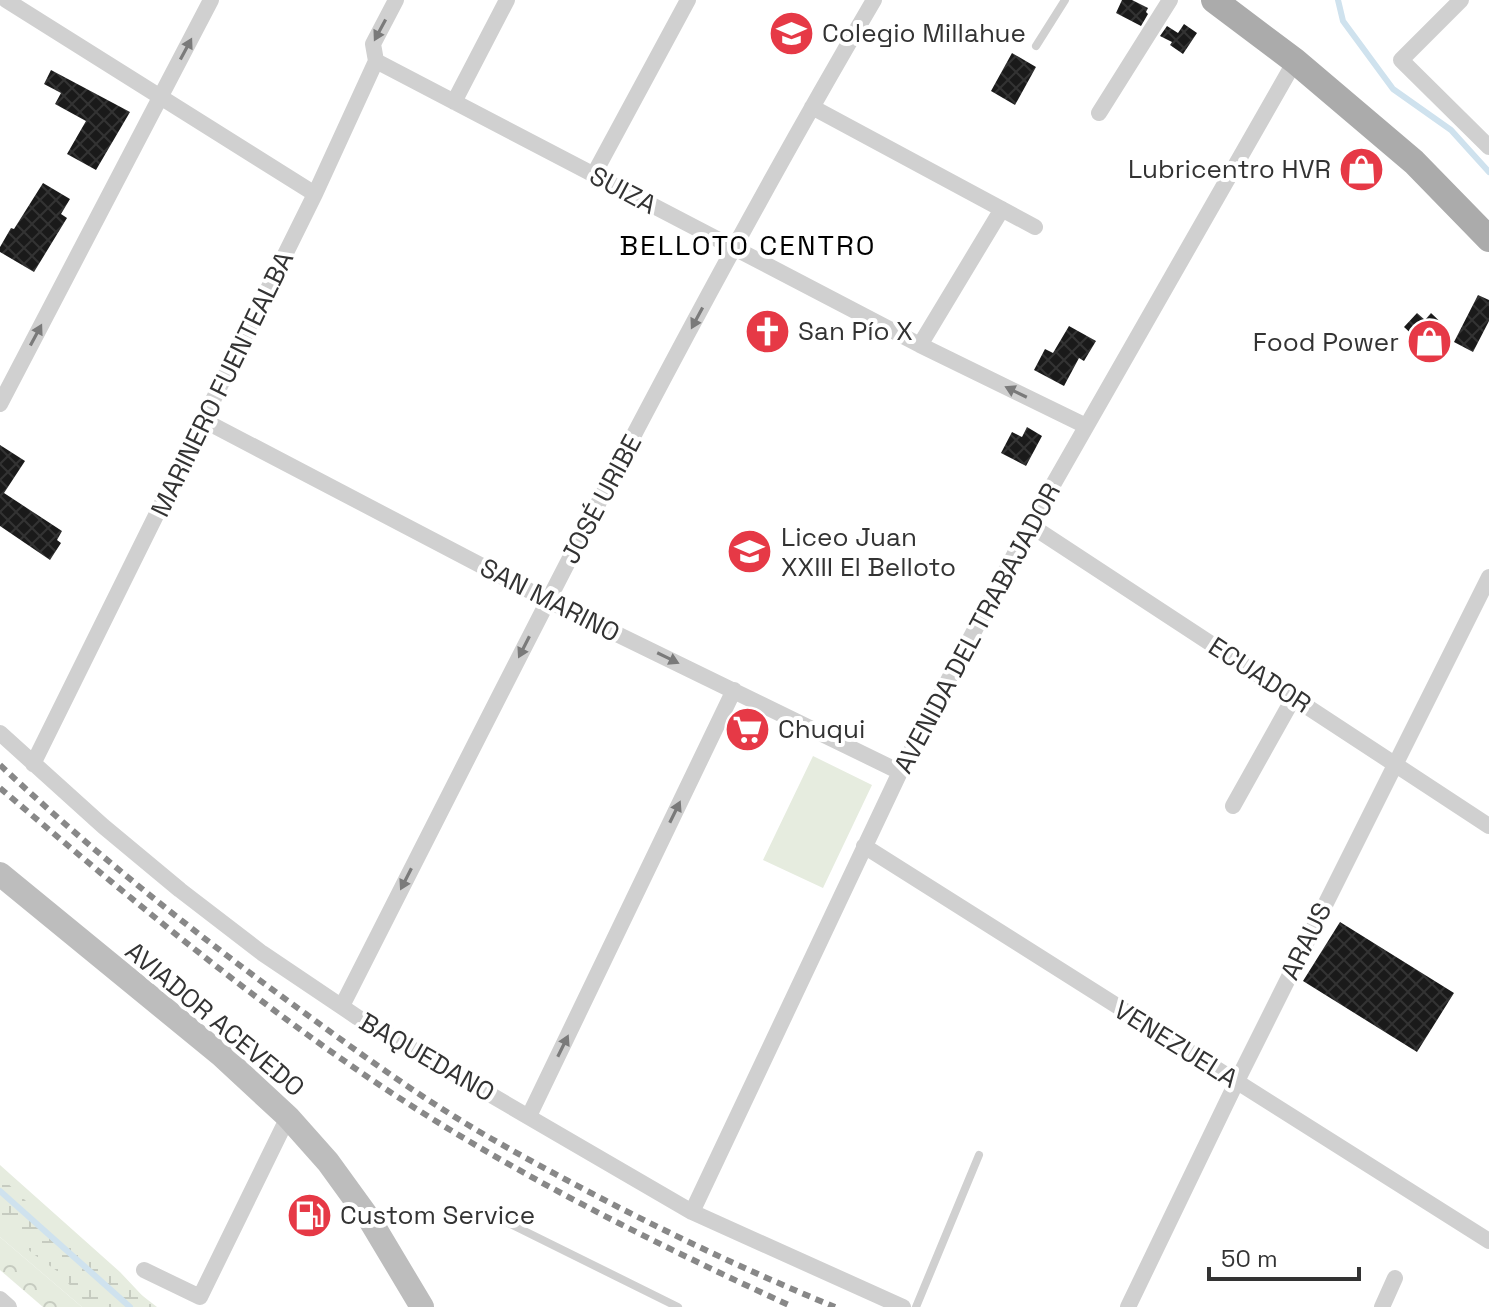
<svg xmlns="http://www.w3.org/2000/svg" width="1489" height="1307" font-family="'Space Grotesk',sans-serif">
  <defs>
    <pattern id="wetland-marsh" width="20" height="14" patternUnits="userSpaceOnUse" patternTransform="scale(2)"><rect width="20" height="14" fill="#e6ecdf"/><path d="M1 5h8M5 5V1M11 12h8M15 12V8" fill="none" stroke="#c6cbc0"/></pattern>
    <pattern id="park-crowns" width="20" height="18" patternUnits="userSpaceOnUse" patternTransform="scale(2)"><rect width="20" height="18" fill="#e6ecdf"/><path d="M2 6a3 3 0 1 1 6 0M12 15a3 3 0 1 1 6 0" fill="none" stroke="#c6cbc0"/></pattern>
    <pattern id="building-cross-hatch" width="8" height="8" patternUnits="userSpaceOnUse" patternTransform="scale(2)"><rect width="8" height="8" fill="#1a1a1a"/><path d="M0 0l8 8M0 8l8-8" fill="none" stroke="#333"/></pattern>
  </defs>
  <rect width="100%" height="100%" fill="#fff"/>
  <path fill="#e6ecdf" d="M813 756 872 785 823 888 763 860Z
    M0 1165 120 1272 153 1307H82L0 1237Z"/>
  <path fill="url(#wetland-marsh)" d="M0 1176 51 1225 157 1307H90L57 1271 32 1253 0 1223Z"/>
  <path fill="url(#park-crowns)" d="M0 1237 82 1307H43L0 1270Z"/>
  <g fill="none" stroke-linecap="round" stroke-linejoin="round">
    <path stroke="#cfe2ee" stroke-width="6" d="M1338 0 1343 21 1393 89 1451 130 1489 172
      M0 1191 130 1307"/>
  </g>
  <path fill="url(#building-cross-hatch)" d="M1122 0H1132L1148 8 1146 12 1148 14 1141 26 1116 13Z
    M1184 24 1197 33 1183 54 1170 45 1172 42 1160 36 1167 26 1178 33Z
    M1012 53 1036 67 1015 105 991 91Z
    M51 70 130 112 96 170 67 154 86 121 55 104 61 93 44 84Z
    M43 183 70 199 61 214 67 218 34 272 0 252V247L11 228 14 229Z
    M1478 295 1489 300V321L1473 352 1454 342Z
    M1417 313 1425 320 1431 313 1450 331 1431 352 1404 327Z
    M1069 326 1096 341 1084 361 1079 358 1064 386 1034 370 1045 349 1053 353Z
    M1027 427 1042 436 1026 466 1001 453 1012 432 1022 437Z
    M0 445 25 461 4 493 62 531 57 540 61 543 50 560 0 526Z
    M1340 922 1454 993 1417 1052 1303 981Z"/>
  <g fill="none" stroke-linecap="round" stroke-linejoin="round">
    <path stroke="#d0d0d0" stroke-width="8" d="M1036 46 1065 0
      M488 1213 678 1307
      M916 1307 979 1155"/>
    <path stroke="#d0d0d0" stroke-width="16" d="M6 0 315 194
      M1461 0 1401 60 1489 147
      M376 61 920 345 1086 426
      M454 102 507 0
      M812 107 1035 227
      M1099 113 1170 0
      M594 174 688 0
      M920 345 1002 209
      M0 404 211 0
      M205 421 547 600 900 772
      M1030 525 1489 826
      M0 733 103 826 180 890 262 953 357 1017 692 1212 903 1307
      M33 764 315 194 376 61 373 44 396 0
      M1233 806 1294 697
      M864 846 1489 1241
      M342 1006C514 668 682 327 874 0
      M529 1116 734 690
      M692 1212 900 772 1030 525 1295 61
      M144 1270 200 1297 288 1117
      M0 1299 9 1307
      M1128 1307 1236 1083 1489 577
      M1382 1307 1395 1278"/>
    <path stroke="#bdbdbd" stroke-width="24" d="M0 874 221 1055 288 1117 328 1162 370 1220 422 1307"/>
    <path stroke="#ababab" stroke-width="26" d="M1214 0 1295 61 1414 162 1489 239"/>
    <path stroke="#888" stroke-width="6" stroke-dasharray="8 6" stroke-linecap="butt" d="M0 765C96 855 199 937 306 1014 366 1058 427 1102 492 1139 603 1202 718 1259 835 1307
      M0 788C115 886 231 983 356 1069 492 1163 643 1238 793 1307"/>
  </g>
  <defs><path id="oneway-solid" d="M-6-.8H1V-3.2L6.5 0L1 3.2V.8H-6Z" transform="scale(2)"/></defs>
  <g fill="#7a7a7a">
    <use href="#oneway-solid" transform="translate(380 30) rotate(118)"/>
    <use href="#oneway-solid" transform="translate(186 49) rotate(-62)"/>
    <use href="#oneway-solid" transform="translate(697 318) rotate(118)"/>
    <use href="#oneway-solid" transform="translate(36 335) rotate(-62)"/>
    <use href="#oneway-solid" transform="translate(1016 392) rotate(-154)"/>
    <use href="#oneway-solid" transform="translate(524 647) rotate(117)"/>
    <use href="#oneway-solid" transform="translate(668 658) rotate(26)"/>
    <use href="#oneway-solid" transform="translate(675 812) rotate(-64)"/>
    <use href="#oneway-solid" transform="translate(406 879) rotate(117)"/>
    <use href="#oneway-solid" transform="translate(563 1046) rotate(-64)"/>
  </g>
  <defs>
    <symbol id="school-disc" viewBox="-11 -11 22 22"><circle r="9.5" fill="#e63946" stroke="#fff"/><path d="M0-5L7-2L0 1L-7-2ZM-4 1L0 2.5L4 1V4Q0 6-4 4Z" fill="#fff"/></symbol>
    <symbol id="shop-disc" viewBox="-11 -11 22 22"><circle r="9.5" fill="#e63946" stroke="#fff"/><path d="M-5-2.5h2.3a2.7 3.5 0 0 1 5.4 0H5L5.5 6h-11ZM-1.5-2.5h3a1.5 2.3 0 0 0-3 0Z" fill="#fff"/></symbol>
    <symbol id="church-disc" viewBox="-11 -11 22 22"><circle r="9.5" fill="#e63946" stroke="#fff"/><path d="M-1.2-6h2.4v3.5h3.3v2.4h-3.3V6h-2.4V-.1h-3.3v-2.4h3.3Z" fill="#fff"/></symbol>
    <symbol id="supermarket-disc" viewBox="-11 -11 22 22"><circle r="9.5" fill="#e63946" stroke="#fff"/><path d="M-6-5.5h2.5l.6 2H6L4.5 2H-2.5L-4.4-4H-6ZM-1.5 3.2a1.3 1.3 0 1 0 .1 0ZM3 3.2a1.3 1.3 0 1 0 .1 0Z" fill="#fff"/></symbol>
    <symbol id="fuel-disc" viewBox="-11 -11 22 22"><circle r="9.5" fill="#e63946" stroke="#fff"/><path d="M-5.5-6h7V0h2V4h1.3V-2.5L3-4.5l.8-.8L6-3V5H2.5V1h-1V6h-7ZM-4.2-4.7v3.2H.2V-4.7Z" fill="#fff"/></symbol>
  </defs>
  <g fill-rule="evenodd">
    <use href="#school-disc" x="766" y="8" width="51" height="51"/>
    <use href="#shop-disc" x="1336" y="144" width="51" height="51"/>
    <use href="#church-disc" x="742" y="306" width="51" height="51"/>
    <use href="#shop-disc" x="1404" y="316" width="51" height="51"/>
    <use href="#school-disc" x="724" y="526" width="51" height="51"/>
    <use href="#supermarket-disc" x="722" y="704" width="51" height="51"/>
    <use href="#fuel-disc" x="284" y="1190" width="51" height="51"/>
  </g>
  <g text-anchor="middle" dominant-baseline="central" stroke-width="8" stroke-linejoin="round" paint-order="stroke">
    <g font-size="26" fill="#333" stroke="#fff" text-anchor="start">
      <text x="822" y="33">Colegio Millahue</text>
      <text x="1331" y="169" text-anchor="end">Lubricentro HVR</text>
      <text x="798" y="331">San Pío X</text>
      <text x="1399" y="342" text-anchor="end">Food Power</text>
      <text x="781" y="537">Liceo Juan<tspan x="781" dy="30">XXIII El Belloto</tspan></text>
      <text x="778" y="729">Chuqui</text>
      <text x="340" y="1215">Custom Service</text>
    </g>
    <g font-size="26" fill="#333" stroke="#fff">
      <text transform="translate(623 190) rotate(28)">SUIZA</text>
      <text transform="translate(222 384) rotate(-64)">MARINERO FUENTEALBA</text>
      <text transform="translate(601 499) rotate(-62)">JOSÉ URIBE</text>
      <text transform="translate(550 600) rotate(27)">SAN MARINO</text>
      <text transform="translate(977 628) rotate(-62)">AVENIDA DEL TRABAJADOR</text>
      <text transform="translate(1260 675) rotate(33)">ECUADOR</text>
      <text transform="translate(1306 941) rotate(-64)">ARAUS</text>
      <text transform="translate(215 1019) rotate(40)">AVIADOR ACEVEDO</text>
      <text transform="translate(1176 1044) rotate(32)">VENEZUELA</text>
      <text transform="translate(427 1057) rotate(30)">BAQUEDANO</text>
    </g>
    <g font-size="28" letter-spacing="2" fill="#000" stroke="#fff">
      <text x="748" y="245">BELLOTO CENTRO</text>
    </g>
  </g>
  <path d="M1209 1267v12h150v-12" fill="none" stroke="#333333" stroke-width="4"/>
  <text x="1221" y="1267" font-size="24" fill="#333333" stroke="#ffffff" stroke-width="6" paint-order="stroke">50 m</text>
</svg>
